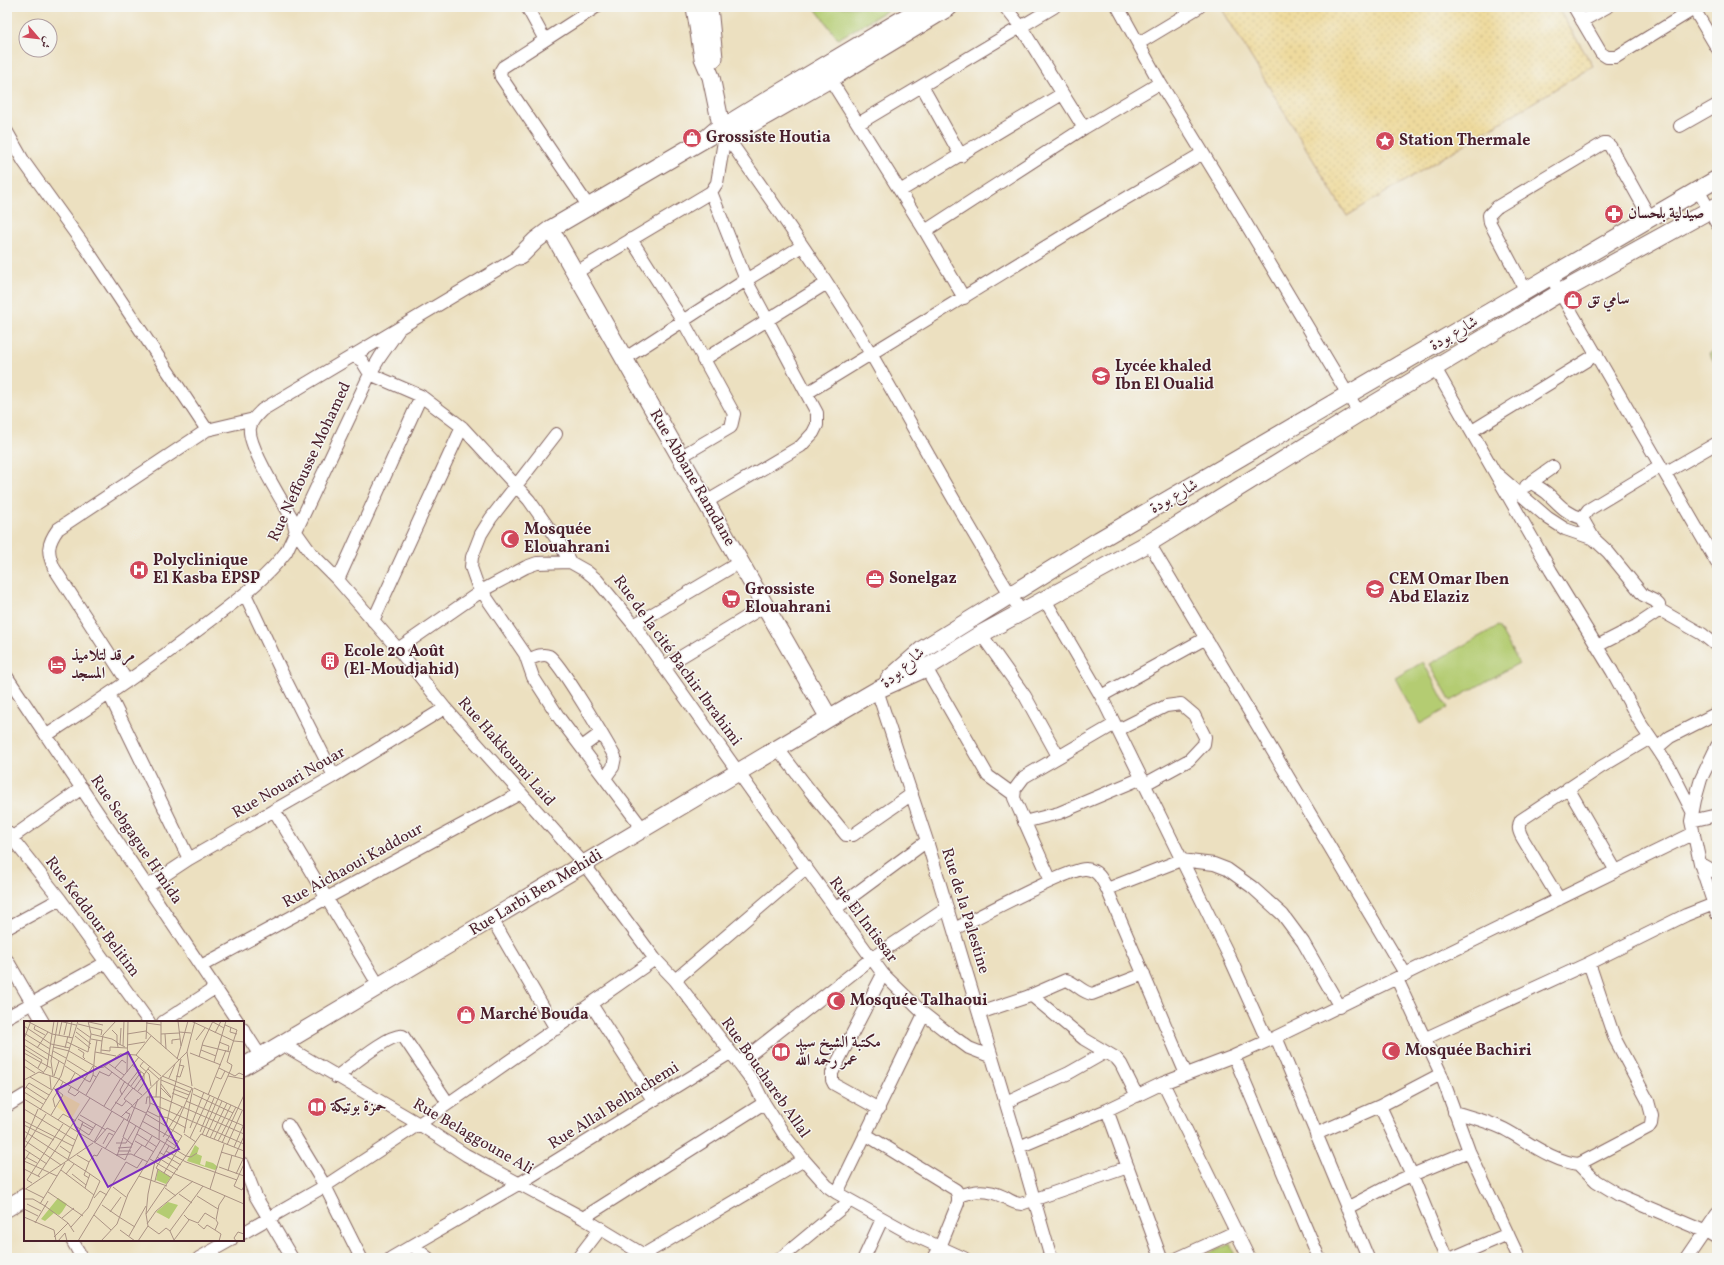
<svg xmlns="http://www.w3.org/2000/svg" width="1724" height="1265" font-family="Vollkorn,Amiri,serif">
  <defs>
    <pattern id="sand-dots" width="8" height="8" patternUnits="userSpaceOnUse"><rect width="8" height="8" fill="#eeda9e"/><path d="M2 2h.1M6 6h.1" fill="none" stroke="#cebb88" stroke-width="1.8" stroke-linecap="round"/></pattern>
  </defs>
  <rect width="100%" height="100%" fill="#f6f6f2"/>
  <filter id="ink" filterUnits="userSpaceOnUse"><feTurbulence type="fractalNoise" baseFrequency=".025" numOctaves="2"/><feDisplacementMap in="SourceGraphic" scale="8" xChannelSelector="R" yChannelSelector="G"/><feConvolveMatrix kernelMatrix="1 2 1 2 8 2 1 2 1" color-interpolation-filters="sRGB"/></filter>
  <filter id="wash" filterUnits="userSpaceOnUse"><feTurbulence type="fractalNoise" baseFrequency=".012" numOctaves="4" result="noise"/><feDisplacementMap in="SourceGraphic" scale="16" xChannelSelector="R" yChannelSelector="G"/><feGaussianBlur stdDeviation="0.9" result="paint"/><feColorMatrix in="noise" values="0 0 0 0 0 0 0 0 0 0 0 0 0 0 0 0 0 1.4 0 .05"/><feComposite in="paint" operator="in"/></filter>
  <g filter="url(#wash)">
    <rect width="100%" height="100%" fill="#ece0c0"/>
    <path fill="#b4cc72" stroke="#7f764e" d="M814 7H893L838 39Z
      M1717 349V366L1709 354Z
      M1498 626 1519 663 1451 701 1430 664Z
      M1423 662 1448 708 1420 724 1395 678Z
      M1230 1244 1236 1258H1199Z"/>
    <path fill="url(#sand-dots)" stroke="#9c7c64" d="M1226 7H1557L1593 66 1347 216 1222 9Z"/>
  </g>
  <g filter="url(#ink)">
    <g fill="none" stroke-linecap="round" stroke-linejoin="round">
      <defs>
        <path id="street" d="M527 7 545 40 503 67 500 72 501 77 589 207
          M1005 7 1021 27 1084 128
          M1118 7 1160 83 1239 212 1359 413
          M1574 7 1601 53 1607 57H1616L1694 9 1717 48
          M1582 21 1607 7
          M545 40 596 7
          M1139 43 1199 7
          M830 79 925 231 964 298
          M922 86 961 156
          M858 124 1054 7
          M1680 126 1717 105
          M7 132 24 162 88 251 207 430
          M729 140C778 210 828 280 871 354 921 440 968 529 1022 613
          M1698 190 1717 224
          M900 191 1062 94
          M925 231 1084 128 1160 83
          M631 239 683 321 734 414 731 427 680 457
          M520 256 262 410C257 415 251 420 250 428 247 446 283 502 293 520L296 532 311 553 338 580 398 649 445 708 584 864 655 959 675 980 739 1063 754 1083 764 1103 785 1136 804 1160 827 1186 837 1193 909 1233 964 1258
          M575 273 711 192
          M1551 277 1717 563
          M1526 291 1490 223 1489 215 1497 207 1604 143H1606L1610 146 1650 218
          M353 355 362 361 370 374 421 396 462 427 529 500 560 544 570 562
          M624 359 746 280 802 246
          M703 360 827 283
          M1435 368 1551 571 1612 671 1642 726 1657 748
          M807 393 1091 219 1203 153
          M1472 431 1597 354
          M556 434 491 518 481 534 472 557 471 567 477 584 525 654 533 677 560 719 643 829
          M1665 473 1717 443
          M1497 474 1548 518 1565 529 1594 539
          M1531 482C1536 486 1542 489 1547 493 1559 504 1566 514 1582 518
          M1526 486 1553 467
          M706 502 801 446 813 433 817 425V413L746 280 711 192 717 183 724 141
          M1149 543 1406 975
          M338 580 421 396
          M245 594 284 677 334 776
          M1045 600 1101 696 1230 958 1267 1040
          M1660 610 1702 634 1717 646
          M373 621 462 427
          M634 625 740 562
          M981 634 1025 696 1058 756
          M1597 646 1636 626 1660 610 1659 605 1655 601 1643 595 1608 552 1594 539 1582 518 1588 510 1661 466
          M398 649 483 590 526 567 537 563 570 562 586 571 597 580 634 625 806 868 883 974 924 1014 943 1029 969 1048 992 1057
          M528 660C535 657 542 653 549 656 560 662 606 741 615 757L613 767 605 778
          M664 667 765 606
          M926 668 988 776 1013 794
          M7 677 238 1022
          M127 681 54 568C47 552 47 544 58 529L207 430 254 419
          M877 690 927 841 1019 1147 1051 1258
          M109 694 189 859
          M1101 696 1206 638
          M1118 730 1166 706 1181 704 1194 715 1205 737 1204 744 1189 760 1145 784
          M47 735C100 701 152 665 202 627 232 604 263 582 286 552L370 374 380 357 398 331
          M1717 746 1701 779 1695 800 1691 821 1700 863 1717 914
          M582 747 601 733
          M778 749 811 792 846 835H853L912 794
          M1568 788 1616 871
          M274 810 379 986
          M1692 811 1670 768 1657 748 1670 737 1717 713
          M1691 821 1717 815
          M1024 822 1059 813 1142 778
          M7 832 60 899 149 1022
          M7 841 82 788
          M1700 863 1717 873
          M1051 881 1014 798 1015 789 1024 777 1115 724
          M148 886 189 859 334 776 445 708
          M1107 889 1181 860 1214 864 1227 869 1252 887 1283 915 1303 942 1340 1007
          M1559 899 1523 839C1519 832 1517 827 1521 820L1601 767 1650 738
          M835 909 927 841
          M492 919 556 1029
          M7 928 60 899
          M954 929C975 919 1071 867 1086 869 1098 870 1102 879 1107 889L1186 1074
          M7 960 43 1022
          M201 966 521 793
          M1397 979 1441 1074 1469 1151 1519 1258
          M675 980 806 868
          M1031 995 1084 1039 1116 1058 1121 1064 1137 1096
          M591 1004 653 1100
          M979 1013 1027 997 1066 980C1076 983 1081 992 1092 994L1144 974
          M7 1017 107 962
          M163 1022 215 988
          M243 1029 261 1057
          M1276 1037 1368 1258
          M1426 1038 1589 963 1686 915 1714 904
          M282 1044 419 1124 466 1155 583 1218 649 1258
          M1234 1056 1319 1258
          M739 1063 872 958 947 908
          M336 1077C349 1068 389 1033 403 1036L448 1103
          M1163 1083 1249 1258
          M1006 1102 1069 1073 1106 1052
          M7 1106 25 1095
          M1380 1106 1412 1175 1446 1258
          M879 1109 834 1084 832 1080V1073L883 974
          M1107 1110 1161 1258
          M1454 1112C1470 1117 1488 1121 1504 1129 1527 1141 1553 1162 1579 1164L1649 1127 1651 1124 1652 1116 1648 1101 1614 1037 1589 963
          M288 1125 325 1186 361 1258
          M865 1134 956 1190 958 1196V1203L940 1247 934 1258
          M1316 1134 1380 1106 1441 1074
          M1019 1147 1107 1110 1163 1083 1234 1056 1276 1037 1694 833
          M243 1164 256 1197 292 1258
          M1579 1164 1596 1181 1619 1195 1704 1231 1717 1239
          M837 1193 924 1014
          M958 1196C976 1190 987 1189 1004 1197 1009 1200 1015 1204 1021 1204L1128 1167
          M1347 1208 1400 1180 1469 1151
          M583 1218 764 1103
          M243 1233 325 1186 419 1124 655 959
          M72 1240 82 1258
          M413 1246 428 1258
          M643 1255 804 1160
          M199 1258 231 1240
          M391 1258 520 1183 730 1053
          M578 1258 601 1228
          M781 1258 850 1201
          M864 1258 882 1219
          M1178 1258 1235 1232
          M1452 1258 1508 1234
          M1687 1258 1717 1214"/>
        <path id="secondary" d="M695 7 703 58 711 77 721 125
          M709 7 714 58
          M729 126 736 119 772 97 923 7
          M732 135 830 79 949 7
          M556 239 829 718
          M520 256 536 240 552 228 708 137 716 130
          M889 679 923 649 1099 540 1717 179
          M243 1067 829 718 877 690 926 668 981 634 1149 543 1359 413 1561 292 1717 206
          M7 1208 25 1197"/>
      </defs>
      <use href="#street" stroke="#83635f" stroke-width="14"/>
      <use href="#secondary" stroke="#83635f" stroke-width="19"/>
      <use href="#street" stroke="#fff" stroke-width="12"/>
      <use href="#secondary" stroke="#fff" stroke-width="17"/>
    </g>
  </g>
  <defs>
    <symbol id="shop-disc" viewBox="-11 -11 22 22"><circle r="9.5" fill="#d1495b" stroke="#f6f6f2"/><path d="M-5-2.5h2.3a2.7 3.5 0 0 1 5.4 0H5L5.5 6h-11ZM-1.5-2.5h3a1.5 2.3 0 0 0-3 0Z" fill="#fff"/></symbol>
    <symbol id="sight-disc" viewBox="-11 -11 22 22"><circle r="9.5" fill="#d1495b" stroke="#f6f6f2"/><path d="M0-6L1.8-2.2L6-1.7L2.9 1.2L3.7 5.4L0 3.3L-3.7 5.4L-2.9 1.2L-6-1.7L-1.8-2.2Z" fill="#fff"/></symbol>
    <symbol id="pharmacy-disc" viewBox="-11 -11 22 22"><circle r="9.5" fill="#d1495b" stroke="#f6f6f2"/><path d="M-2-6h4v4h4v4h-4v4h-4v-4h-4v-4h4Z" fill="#fff"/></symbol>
    <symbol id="school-disc" viewBox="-11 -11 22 22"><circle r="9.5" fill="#d1495b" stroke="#f6f6f2"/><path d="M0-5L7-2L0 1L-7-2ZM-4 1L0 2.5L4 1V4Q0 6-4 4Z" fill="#fff"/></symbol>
    <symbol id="mosque-disc" viewBox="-11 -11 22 22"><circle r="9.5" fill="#d1495b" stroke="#f6f6f2"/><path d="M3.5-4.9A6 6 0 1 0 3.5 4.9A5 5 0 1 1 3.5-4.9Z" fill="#fff"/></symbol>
    <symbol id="hospital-disc" viewBox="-11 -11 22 22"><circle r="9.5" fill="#d1495b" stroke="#f6f6f2"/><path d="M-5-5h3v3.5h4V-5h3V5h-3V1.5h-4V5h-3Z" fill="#fff"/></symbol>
    <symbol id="office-disc" viewBox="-11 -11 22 22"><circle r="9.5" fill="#d1495b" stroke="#f6f6f2"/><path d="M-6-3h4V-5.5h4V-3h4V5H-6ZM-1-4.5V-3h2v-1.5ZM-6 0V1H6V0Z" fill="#fff"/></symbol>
    <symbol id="supermarket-disc" viewBox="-11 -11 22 22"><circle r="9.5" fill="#d1495b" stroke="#f6f6f2"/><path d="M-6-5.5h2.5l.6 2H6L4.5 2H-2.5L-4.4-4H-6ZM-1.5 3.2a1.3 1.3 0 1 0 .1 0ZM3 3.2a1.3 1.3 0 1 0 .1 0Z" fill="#fff"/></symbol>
    <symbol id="building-disc" viewBox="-11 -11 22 22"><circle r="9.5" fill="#d1495b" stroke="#f6f6f2"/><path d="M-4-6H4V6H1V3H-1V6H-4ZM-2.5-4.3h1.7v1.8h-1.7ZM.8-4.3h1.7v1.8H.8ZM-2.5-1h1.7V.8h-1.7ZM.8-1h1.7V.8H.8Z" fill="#fff"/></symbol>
    <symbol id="hotel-disc" viewBox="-11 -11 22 22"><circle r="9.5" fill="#d1495b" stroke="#f6f6f2"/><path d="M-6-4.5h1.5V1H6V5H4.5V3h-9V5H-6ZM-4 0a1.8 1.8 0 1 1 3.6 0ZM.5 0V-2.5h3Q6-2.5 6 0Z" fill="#fff"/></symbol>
    <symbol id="library-disc" viewBox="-11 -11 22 22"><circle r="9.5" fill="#d1495b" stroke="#f6f6f2"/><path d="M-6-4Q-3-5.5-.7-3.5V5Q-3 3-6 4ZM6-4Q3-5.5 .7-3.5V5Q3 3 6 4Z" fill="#fff"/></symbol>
  </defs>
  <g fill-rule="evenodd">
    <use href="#shop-disc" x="681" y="127" width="22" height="22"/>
    <use href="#sight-disc" x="1374" y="130" width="22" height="22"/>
    <use href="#pharmacy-disc" x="1603" y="203" width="22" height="22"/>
    <use href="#shop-disc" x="1562" y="289" width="22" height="22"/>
    <use href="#school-disc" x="1090" y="365" width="22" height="22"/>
    <use href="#mosque-disc" x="499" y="528" width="22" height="22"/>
    <use href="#hospital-disc" x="128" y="559" width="22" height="22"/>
    <use href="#office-disc" x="864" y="568" width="22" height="22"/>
    <use href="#school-disc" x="1364" y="578" width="22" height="22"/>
    <use href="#supermarket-disc" x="720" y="588" width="22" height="22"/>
    <use href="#building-disc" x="319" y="650" width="22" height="22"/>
    <use href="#hotel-disc" x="46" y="654" width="22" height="22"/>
    <use href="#mosque-disc" x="825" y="990" width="22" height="22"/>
    <use href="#shop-disc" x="455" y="1004" width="22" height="22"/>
    <use href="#mosque-disc" x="1380" y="1040" width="22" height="22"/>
    <use href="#library-disc" x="770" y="1041" width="22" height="22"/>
    <use href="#library-disc" x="306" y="1096" width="22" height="22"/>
  </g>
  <g text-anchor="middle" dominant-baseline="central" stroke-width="3" stroke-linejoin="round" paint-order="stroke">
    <g font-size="16" font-weight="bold" fill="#4a1f2b" stroke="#f6f6f2" text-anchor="start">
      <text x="706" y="138">Grossiste Houtia</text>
      <text x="1399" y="141">Station Thermale</text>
      <text x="1628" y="214">صيدلية بلحسان</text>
      <text x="1587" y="300">سامي تق</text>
      <text x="1115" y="367">Lycée khaled<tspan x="1115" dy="18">Ibn El Oualid</tspan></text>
      <text x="524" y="530">Mosquée<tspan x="524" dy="18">Elouahrani</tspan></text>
      <text x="153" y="561">Polyclinique<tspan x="153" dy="18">El Kasba EPSP</tspan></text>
      <text x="889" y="579">Sonelgaz</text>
      <text x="1389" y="580">CEM Omar Iben<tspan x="1389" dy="18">Abd Elaziz</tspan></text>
      <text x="745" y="590">Grossiste<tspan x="745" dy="18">Elouahrani</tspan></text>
      <text x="344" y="652">Ecole 20 Août<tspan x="344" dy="18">(El-Moudjahid)</tspan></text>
      <text x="71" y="656">مرقد لتلاميذ<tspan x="71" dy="18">المسجد</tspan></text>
      <text x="850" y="1001">Mosquée Talhaoui</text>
      <text x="480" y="1015">Marché Bouda</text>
      <text x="795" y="1043">مكتبة الشيخ سيد<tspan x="795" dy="18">عمر رحمه الله</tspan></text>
      <text x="1405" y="1051">Mosquée Bachiri</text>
      <text x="331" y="1107">حمزة بوتيكة</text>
    </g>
    <g font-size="16" fill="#4a1f2b" stroke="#f6f6f2">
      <text transform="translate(1454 334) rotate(-30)">شارع بودة</text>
      <text transform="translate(310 462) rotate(-65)">Rue Neffousse Mohamed</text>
      <text transform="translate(692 478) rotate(60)">Rue Abbane Ramdane</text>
      <text transform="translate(1174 497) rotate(-30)">شارع بودة</text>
      <text transform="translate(677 661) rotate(54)">Rue de la cité Bachir Ibrahimi</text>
      <text transform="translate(903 668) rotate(-42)">شارع بودة</text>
      <text transform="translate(506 752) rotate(49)">Rue Hakkoumi Laid</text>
      <text transform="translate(289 783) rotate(-30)">Rue Nouari Nouar</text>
      <text transform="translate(136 840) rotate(56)">Rue Sebgague H'mida</text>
      <text transform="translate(353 866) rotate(-29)">Rue Aichaoui Kaddour</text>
      <text transform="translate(536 893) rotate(-31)">Rue Larbi Ben Mehidi</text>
      <text transform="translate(965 911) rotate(73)">Rue de la Palestine</text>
      <text transform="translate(92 917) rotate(53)">Rue Keddour Belitim</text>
      <text transform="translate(863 920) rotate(53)">Rue El Intissar</text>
      <text transform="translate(765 1078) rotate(55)">Rue Bouchareb Allal</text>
      <text transform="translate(614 1106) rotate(-32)">Rue Allal Belhachemi</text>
      <text transform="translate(473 1137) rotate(30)">Rue Belaggoune Ali</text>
    </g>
  </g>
  <g transform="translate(24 1021)">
    <rect width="220" height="220" fill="#ece0c0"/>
    <path d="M134 149 147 156 142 163 132 159Z" fill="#b4cc72"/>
    <path d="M40 74 56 83 48 97 33 86Z" fill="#eeda9e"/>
    <path d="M34 177 43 183 38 191 35 194 30 192 21 200 17 198ZM144 181 154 184 145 198 132 191Z" fill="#b4cc72"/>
    <path d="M171 124 175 127 173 133 178 135 176 143 181 145 182 140 189 142 194 146 191 149 163 140Z" fill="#b4cc72"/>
    <path fill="none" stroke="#ab9384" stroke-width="1" d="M3 0 28 13 49 17M35 0 52 4M64 0 67 13 88 18 93 21 94 26M167 0 210 20 220 21M65 1 79 4M189 1 200 7M122 2 137 4M54 3 78 9 77 14M0 5 27 23 46 27M11 5 10 8 21 14M207 6 206 11 213 13M53 7 67 17M88 9 93 14V22L101 26M52 11 67 23M155 11 167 12M0 12 26 28M191 12 197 0M103 13 122 10 155 39M137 13 155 12M141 13 142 28M35 14 38 0M40 14 43 1M51 15 66 27M45 16 48 0M0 18 40 43M0 18 7 0M67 18 78 20 77 29M122 18 123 0M172 19 181 7M78 20 79 14 92 0M43 21 64 31 67 13M195 21 205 25 204 30M137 23V0M148 23V19L156 18M0 24 24 39M96 24 97 7M103 24 121 21M178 24 206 31 213 9 201 4M99 25 100 0M157 25 164 0M29 26 45 30 74 47 80 46 96 33 112 34 137 55M13 27 24 11M41 27 44 15M0 28 18 39 14 47M54 28 60 32 59 36 61 38M177 29 192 35M29 30 42 37M71 31 73 19M0 32 27 47M77 32V29L86 30V26L103 27M166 32 197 44M112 34 127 15M175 36 179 21 189 0M0 38 19 51M153 38 157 25 154 0M43 39 64 52M120 40 116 45 125 53 127 65M190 41 202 0M84 42 100 54M0 45 11 52M41 45 61 58M80 45 118 74M91 47 98 39 102 42M195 47 211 55 215 52 220 54M124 48 135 58M76 51 85 55 88 51M103 51 104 0M19 52 23 46 30 0M69 54 71 31 92 35M26 55 27 68M29 55 27 40 34 0M30 55 35 40M138 55 168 67M152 55 156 56 159 47 160 45 155 44M204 55 220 58M6 56 28 69M192 56 197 58 201 50M145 57 151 43M60 58 66 61 69 54 72 56M97 58 115 36M0 59 15 51 33 57 162 135 167 136 173 132M137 59 166 71M104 63 115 49 108 44M137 63 147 76M44 64 51 52M107 65 117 51M168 65 163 31 171 0M2 66 22 79M47 66 44 71 51 75 55 71M29 67 34 70 29 78 31 86M137 67 147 77M170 67 220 90M110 68 126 45M149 68 165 74M0 69 5 62 25 74M53 70 69 45M114 70 120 62V53L115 49M0 71 19 83M148 72 163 78M169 73 209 92M62 74 76 50M98 74 96 69 101 60M184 74 202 29M132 76 133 60M0 78 70 121M162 80 220 105M91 81 98 85 102 80M126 82 220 123M122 83 123 76H136L220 113M108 84 100 78 109 67M80 85 97 57M107 85 122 92M0 88 51 119M16 89 37 55 54 0M87 89 105 63M123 90 135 96M101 91 106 93 103 100M122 93 158 115M27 94 39 74 34 70 39 61M56 94 82 109M135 95 144 97 162 107M97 96 163 31M54 98 69 107M34 99 39 93 52 100M0 100 49 125M118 100 155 121M57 103 68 109M0 104 30 119M50 104 65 114M142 105 157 38M166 107 180 71M0 110 66 153 61 167M176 111 190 77M160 112 169 67M113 113 133 126M160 113 172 121M65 114 72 103M178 114 207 48 208 44 203 41 206 31M182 115 198 80M139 116 158 86M166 117 186 74M186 117 203 82M142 118 152 125M190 118 207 84M0 119 37 144M1 119 14 88M135 119 137 56M111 120 130 131M194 120 212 86M70 121 101 139 126 84 125 68M70 121 88 90M71 121 83 107 91 111M92 122H102L112 105M198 122 220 74M79 123 85 112 89 114M109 124 99 116 114 78M203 124 218 90M36 125 46 132M121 126 128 115M210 126 220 103M94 127 108 126M0 128 22 93M0 128 23 143M81 128 100 98M150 128 158 115M94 130H107M142 130 162 141 213 159M6 131 0 140 33 155M135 131 157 144M197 131 220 138M53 134 65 141M92 134 107 133 124 141M110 134 118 124M93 135 99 117M211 135 220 115M2 136 13 142M133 136 154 149M44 138 59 101M126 138 151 153 220 183M102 141 113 147 119 138M220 143 210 165 218 169 220 165M195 146 220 155M132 147 145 125M132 147 148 157M0 148 16 156M37 149 70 174M204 150 208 134M140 152 153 130M42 153 50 143M48 153 62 164M212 153 220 136M14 155 66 77M115 155 143 165M65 157 60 154 65 141 70 134 73 135 78 127M131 160 134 148M8 162 3 159 39 103M89 166 102 176M141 167 152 175M2 168 20 177M186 168 200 123M0 169 69 122M24 171 59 195M155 173 168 182M173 175 194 188M70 177 76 170 83 174M0 178H9L21 185M3 183 17 190M16 183 41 142M78 184 95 196M21 185 44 202 50 211M0 188 14 195M86 191 97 176M122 193 177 113 220 130M70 194 87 209M0 196 30 209 32 220M95 196 111 206M38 197 50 187M164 198 174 202 181 192 191 198M11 202 24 180M123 203 132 190 169 160M174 203 180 208 183 204 191 209M47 206 64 187 76 160 66 153M96 209 111 220M146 210 142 207 135 213 124 205 122 193 124 173 131 140 153 102 168 67M105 215 122 185M30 216 44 202M150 219 146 210 179 165M150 219 165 199 160 194M34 220 41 212 43 220M54 220 102 141M77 220 93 203 104 173 136 120M114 220 124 205M195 220 197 213 191 209 194 202 192 199 195 184 201 175M212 220 210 217 214 211 220 213"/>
    <path fill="#7b2cbf" fill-opacity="0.15" stroke="#7b2cbf" stroke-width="2" d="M104 31 155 128 84 166 32 69Z"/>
    <rect width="220" height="220" fill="none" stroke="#4a1f2b" stroke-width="2"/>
  </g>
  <rect width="1724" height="1265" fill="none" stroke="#f6f6f2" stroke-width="24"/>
  <g transform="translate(38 38) rotate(118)"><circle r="19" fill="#f6f6f2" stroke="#b1a0a2"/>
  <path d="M0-3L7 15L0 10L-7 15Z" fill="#d1495b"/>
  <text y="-6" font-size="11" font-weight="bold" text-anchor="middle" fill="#4a1f2b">ش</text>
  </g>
</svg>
